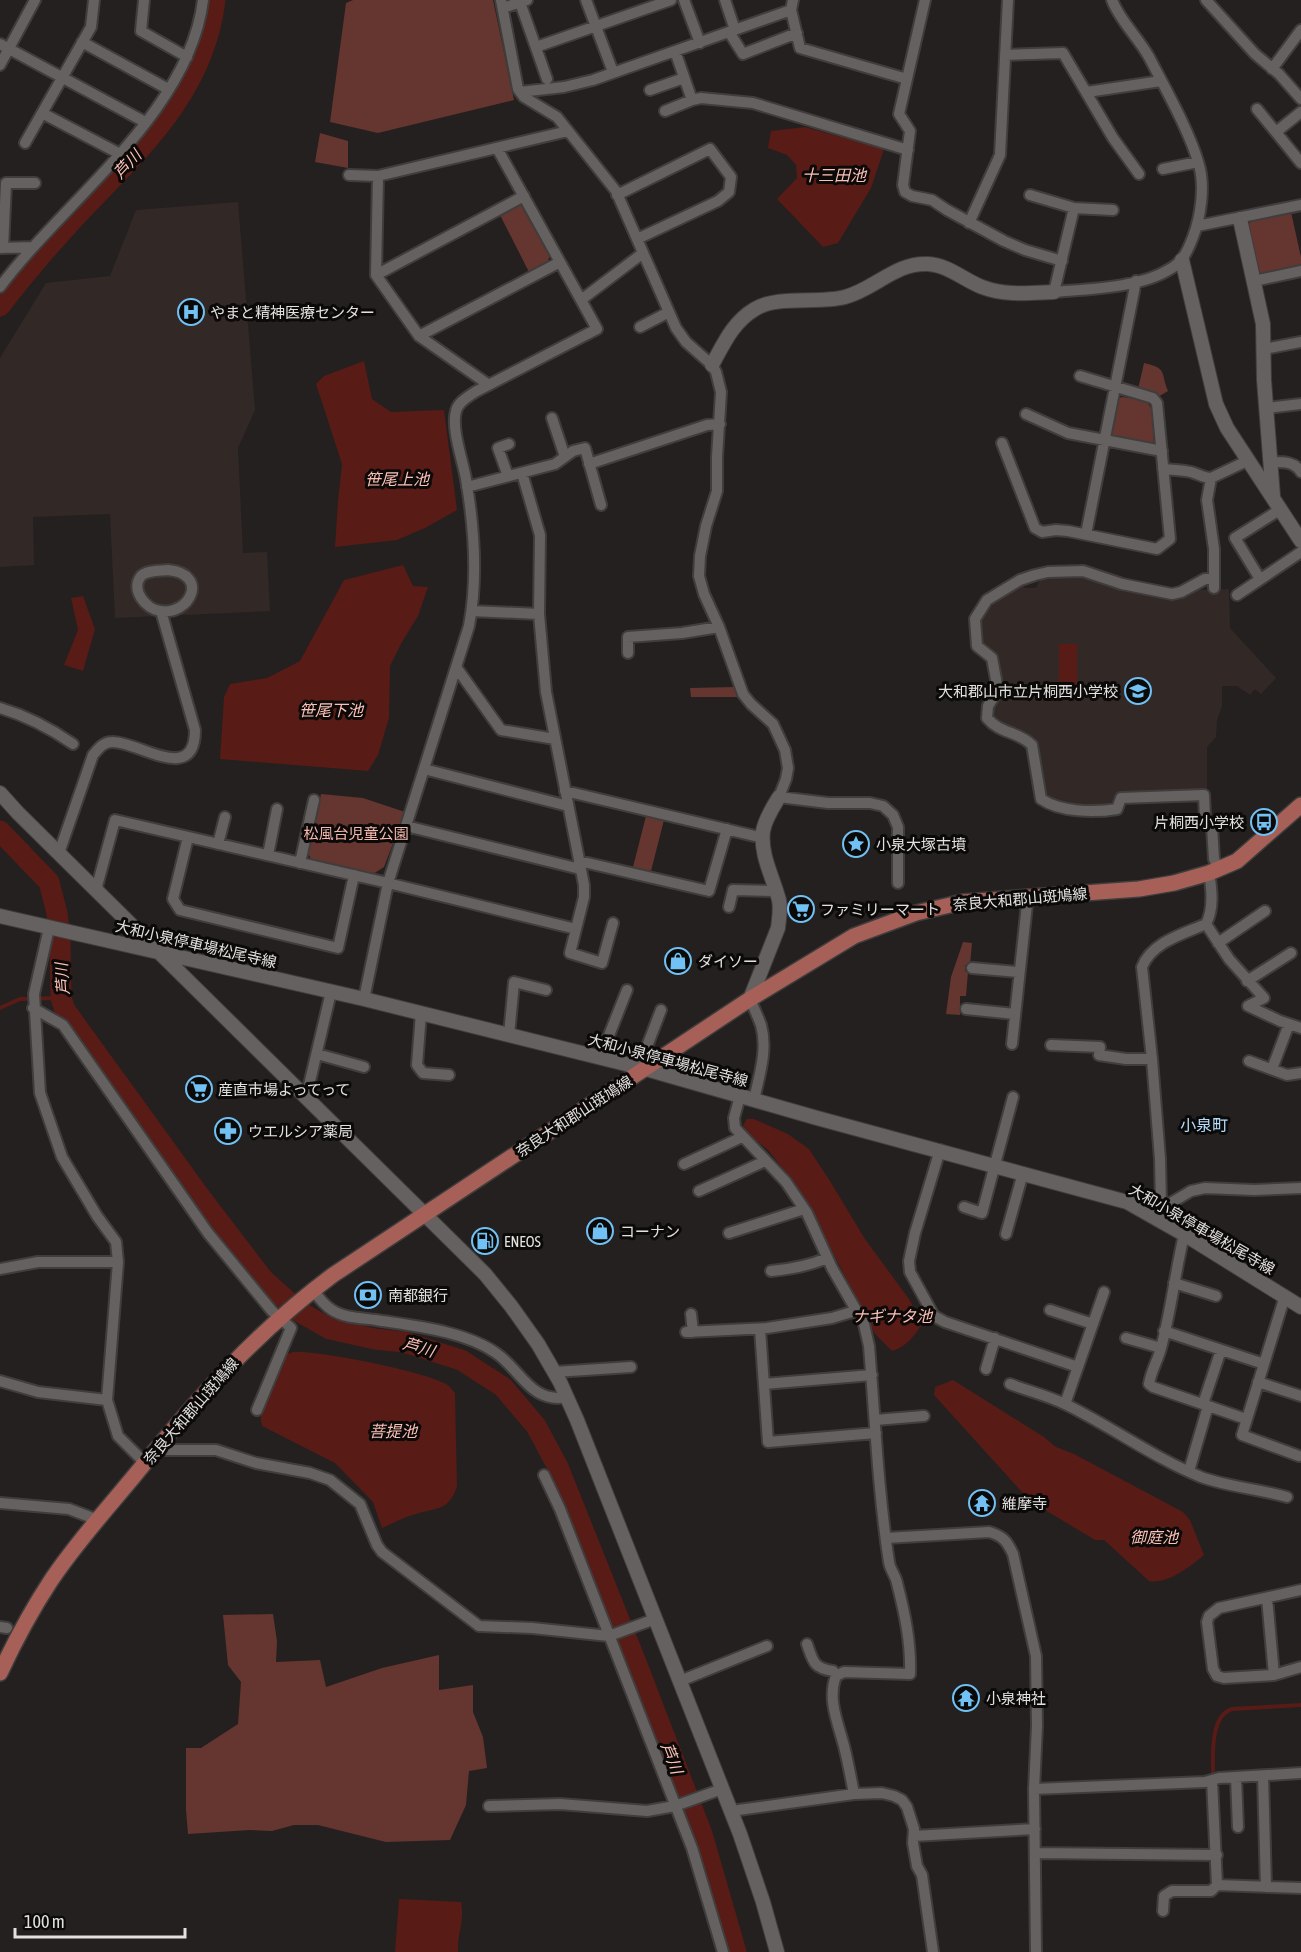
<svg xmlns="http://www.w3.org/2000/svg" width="1301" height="1952" font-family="'Asap Condensed','Noto Sans JP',sans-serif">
  <rect width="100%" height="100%" fill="#23201f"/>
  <path fill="#322826" d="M238 202 255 410 238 448 243 553 267 552 270 611 115 618 110 514 33 517 34 565 0 567V358L46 283 110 276 136 210Z
    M1081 574 1102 580 1119 590 1147 592 1174 599 1181 598 1192 590 1229 589 1230 628 1276 678 1261 694 1255 689 1250 695 1237 686H1222V706L1217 720 1216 737 1207 747V791L1118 793 1115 805 1094 806 1051 801 1045 798 1034 743 992 718 991 708 997 679 979 644V618L993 599 1022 582 1025 588H1036L1040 579 1060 575Z"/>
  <path fill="#65352f" d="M353 0H493L514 100 378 133 330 122 346 3Z
    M320 133 348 141V168L315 162Z
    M519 205 526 208 550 255 548 261 529 272 500 215Z
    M1291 212 1301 257V267L1264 275 1257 272 1247 226 1252 220Z
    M1144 363C1168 369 1160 371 1168 391L1158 397 1157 394 1138 389Z
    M1123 397 1146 401 1152 409 1154 447 1110 440 1117 398Z
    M734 687 739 697H691L690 688Z
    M321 794 363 798 405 812 384 867 373 874 311 859 308 853Z
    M646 816 664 820 651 871 633 867Z
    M963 942 972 943 970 965H965V971L968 972 966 996H960V1015L946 1014 951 977Z
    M273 1614 277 1641 276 1662 320 1660 326 1687 382 1668 439 1655V1690L473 1685V1712L483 1737 487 1768 469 1771 466 1805 450 1840 386 1842 318 1825H294L272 1831 250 1830 188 1834 186 1810V1748H201L238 1724 241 1682 228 1665 223 1615Z"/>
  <path fill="#581b16" d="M805 127 884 149 871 188 838 243 823 247 777 199 797 178 796 165 787 155 768 148 771 131Z
    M364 361 372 399 391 412 444 410 457 510 425 528 397 540 335 547 338 501 342 464 316 384 324 376Z
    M403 565 413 586 428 587 418 616 402 642 390 666 389 718 378 755 368 771 220 759 224 697 230 684 267 678 300 661 344 580Z
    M83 596 95 629 83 671 64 665 78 630 71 598Z
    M1059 644H1077V686H1059Z
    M747 1119H754L788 1134 809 1149 830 1181 865 1239 909 1299 922 1323C916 1335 906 1347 892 1351L875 1334 812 1213 793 1182 768 1150 749 1135 743 1125Z
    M293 1352C316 1350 430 1372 449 1386 451 1388 453 1391 455 1393L457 1486C449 1513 434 1507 413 1515 402 1518 392 1524 382 1528L373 1502 335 1463 262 1426 260 1414 285 1355Z
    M953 1380 1044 1437 1056 1447 1074 1454 1183 1512 1190 1520 1204 1555C1191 1566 1167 1585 1149 1581L1104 1540H1095L1030 1501 934 1395 935 1387Z
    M399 1899 461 1902C465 1919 457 1935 458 1952H395Z"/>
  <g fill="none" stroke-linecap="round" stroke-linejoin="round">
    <path stroke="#581b16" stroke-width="4" d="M0 1008 20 999 61 998
      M1213 1774C1213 1755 1210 1716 1232 1709L1301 1705"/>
    <path stroke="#581b16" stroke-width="21" d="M0 306C25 273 52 242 80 212 141 148 204 92 215 0
      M0 831 49 882 57 913 60 939 61 998 65 1010 201 1198 263 1279 300 1312 330 1329 375 1339 404 1342 461 1360 503 1387 536 1426 558 1467 637 1665 702 1834 736 1952"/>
    <defs>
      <path id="street" d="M144 0 141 31 187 57
        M501 0 518 89 524 97 557 117 616 191 676 328 686 342 712 365 716 372 721 392 717 457V491L706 526 700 556 699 576 704 594 719 627 743 694 751 704 773 724 785 750 788 768 786 779 779 797 828 803H870L883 806 893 815 898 827V883
        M586 0 613 72
        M684 0 700 43
        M725 0 735 30
        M793 0 791 10 800 48 907 79
        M925 0 899 114 910 131 903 185 905 192 912 196 932 200 947 210 1004 241 1025 250 1062 261
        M1206 0 1255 54 1279 74 1301 99
        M503 8 527 0
        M522 8 547 79
        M729 32 743 54 797 33
        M82 42 168 89
        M0 44 145 122
        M536 47 671 0
        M675 51 692 100 701 98 753 103 908 150
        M1005 55 1063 53 1113 138 1139 174
        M0 65 35 0
        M1272 69 1301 30
        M650 90 684 78
        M520 92 564 87 593 80 791 10
        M1087 92 1161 81
        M1257 109 1301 163
        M665 111 692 100
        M42 113 120 154
        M1276 132 1301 112
        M25 143 91 27 94 0
        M1163 169 1198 162
        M349 175 378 176
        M617 195 710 149 731 177 729 192 718 201 637 239
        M1030 195 1074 208 1113 210
        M1074 208 1054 292C1089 289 1140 288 1170 269 1183 262 1188 250 1193 237 1201 216 1205 186 1199 165 1190 132 1165 88 1149 57 1138 37 1120 21 1112 0
        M969 223 1000 155 1008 0
        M1197 226 1301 205
        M0 248 33 247
        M3 248 6 183H35
        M376 275 524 196
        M1254 281 1301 271
        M0 287C64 201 190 112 203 0
        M581 300 643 253
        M640 327 669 312
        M419 336 560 262
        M1264 349 1301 342
        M489 385 419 336 376 275 378 176 568 131
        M1267 408 1301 404
        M1026 414 1068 433 1162 451
        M552 418 565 457
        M1002 443 1035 528 1042 532 1056 530 1068 531 1157 549 1170 539 1157 403 1153 398 1080 376
        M1271 462C1283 462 1294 461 1301 472
        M589 464 707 425 720 424
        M1163 469C1172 470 1182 470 1191 472 1198 474 1204 478 1211 478L1249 460
        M522 473 540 535 539 614 546 692 584 885V897L570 953 602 963 613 923
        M508 476 498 448 509 444
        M1211 478 1207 500 1214 549V588
        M467 487 555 464 573 451 585 448 601 505
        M1086 534 1136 281
        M168 570C210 574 190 616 160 611 146 609 130 590 141 576 147 570 160 571 168 570Z
        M1214 579H1205L1181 592 1172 594 1122 584 1083 571 1048 572 1035 575 1020 580 987 600 975 619 977 646 992 658 998 690 988 706 987 718C1000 734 1018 731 1032 745L1041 799C1060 812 1094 813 1117 809L1121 798 1204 795 1205 818 1212 827 1214 859 1219 870
        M1260 579 1235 538 1281 509
        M1237 595 1301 552
        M472 611 539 614
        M628 653V637L682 633 719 627
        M456 667 501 730 555 739
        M0 708C27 716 50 728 73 744
        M424 769 568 806
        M565 791 763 838
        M406 826 580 869
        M188 837 173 899 180 910 338 948 354 875
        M218 844 225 817
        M59 853 93 755C98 749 103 742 112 742 138 741 195 786 195 730L161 611
        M268 855 277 809
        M579 861 709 891 727 829
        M300 863 314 800
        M96 890 115 820 388 883 576 929
        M729 907 733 890 775 891
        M1206 924 1229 959 1264 998 1248 1006 1280 1021 1301 1028
        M49 928 34 994 40 1093 62 1157 97 1216 116 1242 118 1262 107 1400 118 1436 145 1463
        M1218 943 1265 911
        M972 968 1019 972
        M1247 981 1291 953
        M364 999 388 883 469 626C478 579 474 526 466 479 463 461 451 429 456 411 458 402 468 397 475 392L597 329 497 148
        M750 999C754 1008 758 1017 761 1025 768 1050 759 1076 754 1100
        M33 1008 63 1025 208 1233 272 1311 291 1328 257 1410
        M966 1009 1015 1014
        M421 1013 417 1065 423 1073 449 1075
        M509 1035 514 982 546 990
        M1012 1044 1028 895
        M1051 1045 1100 1047 1099 1055 1126 1059H1152
        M317 1054 364 1067
        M600 1058 627 990
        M1249 1061 1287 1075 1301 1073
        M655 1063 646 1049 661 1010
        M1272 1069 1289 1024
        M740 1096 734 1118 735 1128 786 1182 807 1213 832 1268 864 1324 869 1346C875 1418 878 1491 889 1562 890 1570 896 1576 897 1583 905 1614 911 1643 910 1674L844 1672 836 1676C827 1699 838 1723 844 1746 848 1762 851 1778 854 1794
        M306 1098 331 992
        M940 1150 915 1233 909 1261 910 1272 934 1316 945 1322 1078 1367
        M684 1164 742 1137
        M699 1191 765 1161
        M1127 1202 1169 1204 1191 1191 1205 1188 1254 1190 1301 1188
        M1161 1203 1160 1159 1152 1059 1142 967C1152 942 1183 934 1206 924 1214 909 1212 890 1209 873
        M964 1207 982 1213 1013 1097
        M729 1233 804 1209
        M1006 1234 1023 1173
        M1184 1235C1175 1273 1171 1311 1161 1348 1158 1360 1151 1371 1149 1384L1153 1387 1246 1419
        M0 1269 38 1262H118
        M771 1271C792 1269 809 1266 827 1258
        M1174 1283 1216 1296
        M313 1290C318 1297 324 1305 332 1310 344 1318 362 1318 376 1320 414 1326 465 1331 496 1353 521 1370 531 1404 567 1397
        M1285 1296 1242 1435 1299 1456
        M1050 1310 1093 1324
        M691 1314 693 1332
        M760 1329 768 1442 876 1433
        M1164 1331 1264 1364
        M686 1332 767 1328 832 1318 855 1311
        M1126 1338 1161 1348
        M986 1369 995 1338
        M554 1372 631 1367
        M0 1381 38 1392 107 1400
        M1258 1382 1301 1396
        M764 1384 872 1375
        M1010 1384C1028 1391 1049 1396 1067 1405 1112 1427 1154 1458 1201 1477 1229 1487 1259 1489 1287 1497
        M1065 1404 1104 1292
        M1203 1404 1221 1350
        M875 1420 924 1416
        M156 1450H216L256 1463 310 1473 330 1480 360 1504 377 1545 382 1552 479 1626 532 1628 609 1636 655 1619
        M1189 1471 1208 1406
        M544 1475 560 1509 692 1848 723 1952
        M0 1503 69 1509 98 1520
        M886 1538 989 1532C1003 1536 1007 1541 1013 1554L1036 1656 1037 1726 1034 1789 1036 1952
        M1301 1590 1219 1608 1209 1616 1207 1622 1213 1669 1217 1676 1224 1678 1274 1675 1301 1667
        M1267 1598 1274 1675
        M0 1627 7 1628
        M807 1644C813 1661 813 1668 833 1671L836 1676
        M680 1681 767 1646
        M1263 1776 1266 1887
        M1236 1777 1238 1827
        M1212 1780 1217 1885
        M1034 1789 1205 1782 1219 1778 1301 1773
        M489 1806 560 1804 647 1811 675 1806 722 1789
        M731 1811 854 1794 882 1793 894 1796 902 1800 907 1807 914 1829 913 1843 917 1866 922 1875 933 1952
        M914 1836 1035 1829
        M1036 1853 1217 1855
        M1163 1911 1164 1896 1172 1891H1211L1217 1885 1301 1888"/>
      <path id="secondary" d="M1240 219 1263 324 1264 380 1273 496
        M1182 260 1216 404 1227 428 1301 541
        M712 365C724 343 733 322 755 309 777 295 818 304 845 297 875 289 896 262 928 264 948 265 964 280 982 287 1006 296 1029 293 1054 292
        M0 793 18 813 485 1274 511 1306 538 1344 560 1382 577 1420 740 1834 763 1902 777 1952
        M0 916 364 999 646 1069 817 1118 1127 1202 1187 1236 1301 1307
        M750 999 778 928C779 919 781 909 779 900 773 877 760 855 763 831 765 819 773 807 779 797"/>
      <path id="primary" d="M0 1673C15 1641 31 1611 50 1582 75 1544 107 1509 135 1475 196 1400 255 1333 333 1275L750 999 854 936 916 913 963 902 1139 889 1174 883 1209 873 1237 861 1301 805"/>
    </defs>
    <use href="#street" stroke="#403d3d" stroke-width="14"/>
    <use href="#secondary" stroke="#403d3d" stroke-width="16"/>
    <use href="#primary" stroke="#403d3d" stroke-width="18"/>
    <use href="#street" stroke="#656160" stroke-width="10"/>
    <use href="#secondary" stroke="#656160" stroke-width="14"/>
    <use href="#primary" stroke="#a66058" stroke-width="15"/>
  </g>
  <defs>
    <symbol id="hospital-ring" viewBox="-11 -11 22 22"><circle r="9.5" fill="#0b0a09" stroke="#71c1f5" stroke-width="1.5"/><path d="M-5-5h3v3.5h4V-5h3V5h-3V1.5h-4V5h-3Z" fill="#71c1f5"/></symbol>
    <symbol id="school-ring" viewBox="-11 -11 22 22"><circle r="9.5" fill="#0b0a09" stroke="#71c1f5" stroke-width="1.5"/><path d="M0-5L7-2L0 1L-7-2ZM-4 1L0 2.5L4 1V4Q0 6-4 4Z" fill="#71c1f5"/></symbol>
    <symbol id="bus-ring" viewBox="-11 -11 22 22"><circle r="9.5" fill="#0b0a09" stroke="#71c1f5" stroke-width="1.5"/><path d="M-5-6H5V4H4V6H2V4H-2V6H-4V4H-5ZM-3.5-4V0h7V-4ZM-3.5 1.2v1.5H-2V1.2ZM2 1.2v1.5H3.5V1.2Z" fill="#71c1f5"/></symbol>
    <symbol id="sight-ring" viewBox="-11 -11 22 22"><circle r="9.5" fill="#0b0a09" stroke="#71c1f5" stroke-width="1.5"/><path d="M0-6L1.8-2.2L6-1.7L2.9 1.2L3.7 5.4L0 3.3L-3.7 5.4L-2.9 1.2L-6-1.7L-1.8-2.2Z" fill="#71c1f5"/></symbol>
    <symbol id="supermarket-ring" viewBox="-11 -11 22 22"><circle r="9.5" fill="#0b0a09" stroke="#71c1f5" stroke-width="1.5"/><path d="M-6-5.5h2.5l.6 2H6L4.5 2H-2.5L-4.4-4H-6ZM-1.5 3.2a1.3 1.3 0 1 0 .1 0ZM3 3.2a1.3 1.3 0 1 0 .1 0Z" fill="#71c1f5"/></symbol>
    <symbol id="shop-ring" viewBox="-11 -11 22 22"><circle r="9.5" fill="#0b0a09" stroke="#71c1f5" stroke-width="1.5"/><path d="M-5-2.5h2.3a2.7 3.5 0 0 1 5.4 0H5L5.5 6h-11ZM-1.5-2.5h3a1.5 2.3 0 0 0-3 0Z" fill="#71c1f5"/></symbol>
    <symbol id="pharmacy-ring" viewBox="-11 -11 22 22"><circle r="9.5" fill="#0b0a09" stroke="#71c1f5" stroke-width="1.5"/><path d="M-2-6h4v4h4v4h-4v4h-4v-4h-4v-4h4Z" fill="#71c1f5"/></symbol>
    <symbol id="fuel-ring" viewBox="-11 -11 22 22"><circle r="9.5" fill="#0b0a09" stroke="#71c1f5" stroke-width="1.5"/><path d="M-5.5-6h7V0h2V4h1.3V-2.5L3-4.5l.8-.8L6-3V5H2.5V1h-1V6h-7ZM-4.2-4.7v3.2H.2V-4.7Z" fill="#71c1f5"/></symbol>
    <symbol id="bank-ring" viewBox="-11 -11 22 22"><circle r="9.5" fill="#0b0a09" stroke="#71c1f5" stroke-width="1.5"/><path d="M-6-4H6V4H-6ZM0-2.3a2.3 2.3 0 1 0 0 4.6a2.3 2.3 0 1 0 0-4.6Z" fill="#71c1f5"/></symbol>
    <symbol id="temple-ring" viewBox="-11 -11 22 22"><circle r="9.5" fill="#0b0a09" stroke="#71c1f5" stroke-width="1.5"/><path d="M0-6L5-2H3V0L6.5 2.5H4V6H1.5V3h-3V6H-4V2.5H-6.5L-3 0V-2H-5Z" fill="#71c1f5"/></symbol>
  </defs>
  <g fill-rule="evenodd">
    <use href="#hospital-ring" x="176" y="297" width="30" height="30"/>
    <use href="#school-ring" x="1123" y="676" width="30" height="30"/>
    <use href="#bus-ring" x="1249" y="807" width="30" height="30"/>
    <use href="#sight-ring" x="841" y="829" width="30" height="30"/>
    <use href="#supermarket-ring" x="786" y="894" width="30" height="30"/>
    <use href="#shop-ring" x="663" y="946" width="30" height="30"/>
    <use href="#supermarket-ring" x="184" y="1074" width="30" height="30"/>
    <use href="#pharmacy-ring" x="213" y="1116" width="30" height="30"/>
    <use href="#shop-ring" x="585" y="1216" width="30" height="30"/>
    <use href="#fuel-ring" x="470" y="1226" width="30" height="30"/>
    <use href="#bank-ring" x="353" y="1280" width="30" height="30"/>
    <use href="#temple-ring" x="967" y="1488" width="30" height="30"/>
    <use href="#temple-ring" x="951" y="1683" width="30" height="30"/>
  </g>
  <g text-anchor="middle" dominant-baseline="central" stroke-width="6" stroke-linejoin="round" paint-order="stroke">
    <g font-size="15" fill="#e3e1e0" stroke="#0b0a09" text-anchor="start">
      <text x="210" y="312">やまと精神医療センター</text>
      <text x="1118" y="691" text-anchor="end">大和郡山市立片桐西小学校</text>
      <text x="1244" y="822" text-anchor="end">片桐西小学校</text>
      <text x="876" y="844">小泉大塚古墳</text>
      <text x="820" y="909">ファミリーマート</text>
      <text x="698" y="961">ダイソー</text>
      <text x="218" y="1089">産直市場よってって</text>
      <text x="248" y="1131">ウエルシア薬局</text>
      <text x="620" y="1231">コーナン</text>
      <text x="504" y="1241">ENEOS</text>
      <text x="388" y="1295">南都銀行</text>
      <text x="1002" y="1503">維摩寺</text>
      <text x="986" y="1698">小泉神社</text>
    </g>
    <g font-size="15" fill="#f6b8af" stroke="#0b0a09">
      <text x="356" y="833">松風台児童公園</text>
    </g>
    <g font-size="15" fill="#e3e1e0" stroke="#0b0a09">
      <text transform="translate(1020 899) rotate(-5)">奈良大和郡山斑鳩線</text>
      <text transform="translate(196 944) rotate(13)">大和小泉停車場松尾寺線</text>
      <text transform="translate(668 1060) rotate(15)">大和小泉停車場松尾寺線</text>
      <text transform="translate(574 1116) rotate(-33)">奈良大和郡山斑鳩線</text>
      <text transform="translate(1202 1229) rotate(30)">大和小泉停車場松尾寺線</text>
      <text transform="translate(191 1411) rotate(-49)">奈良大和郡山斑鳩線</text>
    </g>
    <g font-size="16" font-style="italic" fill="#fdc0b6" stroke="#0b0a09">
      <text transform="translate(127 164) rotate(-47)">芦川</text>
      <text x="834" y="175">十三田池</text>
      <text x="397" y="479">笹尾上池</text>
      <text x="331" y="710">笹尾下池</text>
      <text transform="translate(62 979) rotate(-94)">芦川</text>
      <text x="892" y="1316">ナギナタ池</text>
      <text transform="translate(419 1347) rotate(16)">芦川</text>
      <text x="393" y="1431">菩提池</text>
      <text x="1154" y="1537">御庭池</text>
      <text transform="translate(672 1758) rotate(69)">芦川</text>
    </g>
    <g font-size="16" fill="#b3ddfb" stroke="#0b0a09">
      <text x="1204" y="1125">小泉町</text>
    </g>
  </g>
  <path d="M15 1928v9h170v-9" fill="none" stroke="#e3e1e0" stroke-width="3"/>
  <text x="24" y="1928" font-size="18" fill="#e3e1e0" stroke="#0b0a09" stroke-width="4.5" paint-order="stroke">100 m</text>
</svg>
